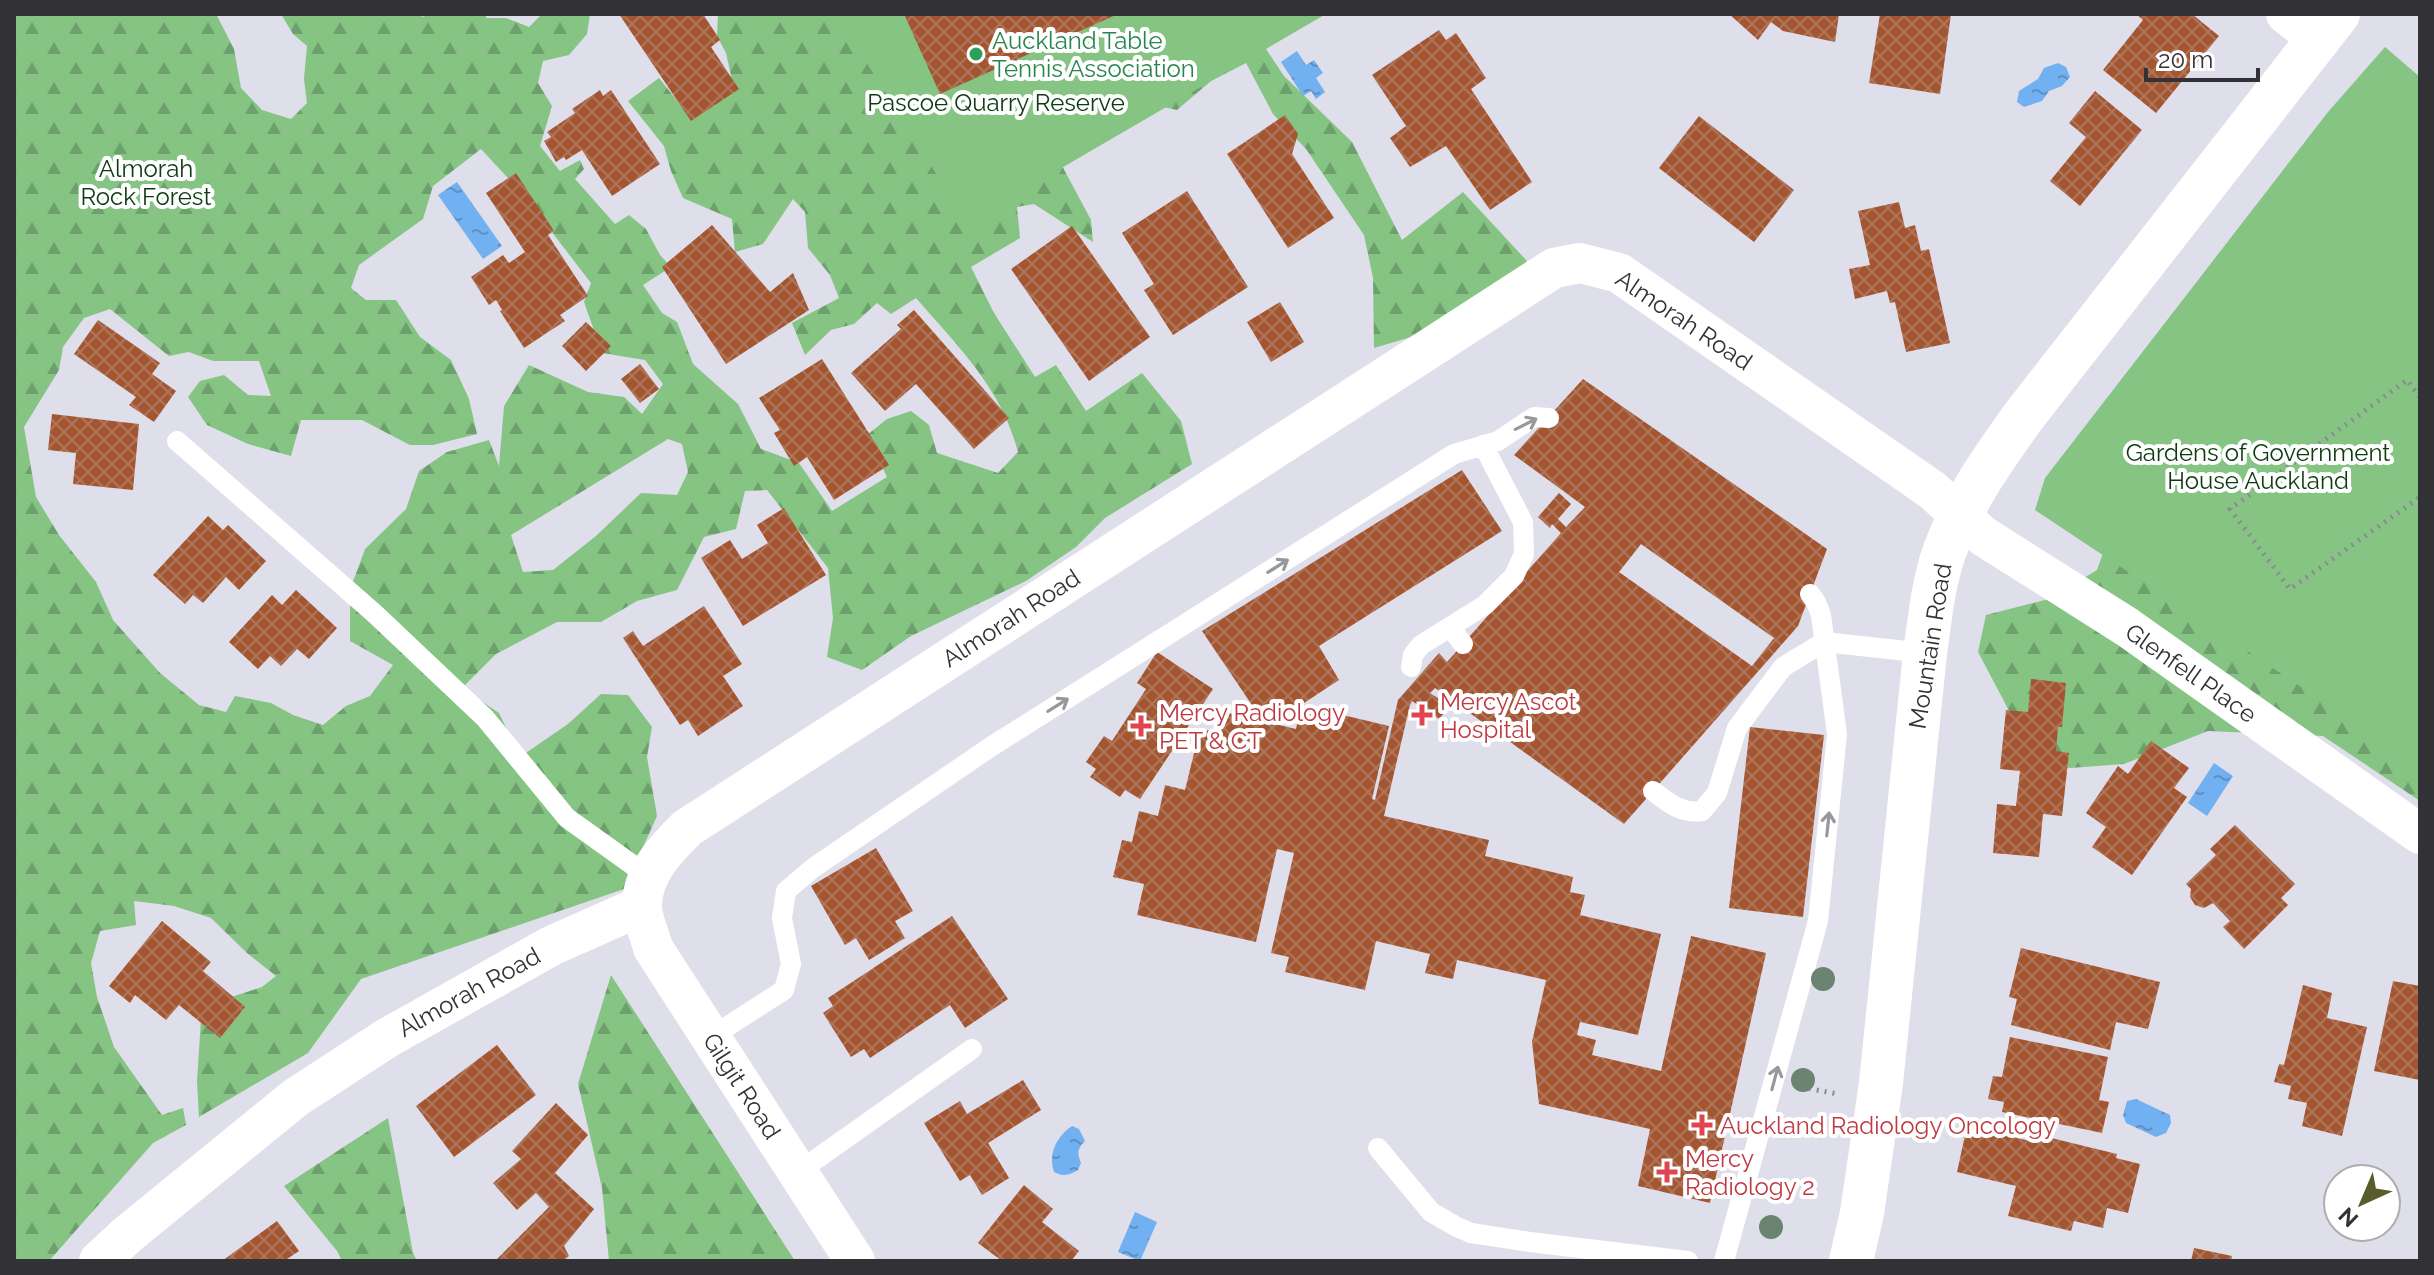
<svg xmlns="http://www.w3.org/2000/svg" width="2434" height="1275" font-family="Raleway,sans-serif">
  <defs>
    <pattern id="forest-firs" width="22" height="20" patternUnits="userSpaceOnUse" patternTransform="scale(2)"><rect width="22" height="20" fill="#85c483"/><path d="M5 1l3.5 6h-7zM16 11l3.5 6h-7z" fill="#6da06c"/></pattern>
    <pattern id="water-ripples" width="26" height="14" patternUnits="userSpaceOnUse" patternTransform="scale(2)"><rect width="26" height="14" fill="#71b0f1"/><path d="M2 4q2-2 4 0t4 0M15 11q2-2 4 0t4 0" fill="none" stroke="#5d90c4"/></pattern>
    <pattern id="building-cross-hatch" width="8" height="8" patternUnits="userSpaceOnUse" patternTransform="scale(2)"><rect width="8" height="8" fill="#a45631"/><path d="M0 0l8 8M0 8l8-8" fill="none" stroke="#ad765d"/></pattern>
  </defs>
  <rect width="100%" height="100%" fill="#dfdeeb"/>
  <path fill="url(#forest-firs)" fill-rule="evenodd" d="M14 14H216L234 49 241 88 262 110 291 119 307 103 304 79 307 46 293 34 281 14H420L422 17 430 14H486V18H506L529 27 542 14H590L587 34 569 55 543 61 538 83 552 106 540 146 560 171 580 160 584 169 575 179 615 224 629 215 646 229 660 255 671 267 643 285 662 313 677 322 693 364 738 404 761 449 799 463 832 511 887 477 867 435 887 419 911 411 929 425 937 453 998 473 1018 452C1001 387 958 347 916 298L891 314 877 303 854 324 831 330 805 355 792 323 839 298 830 275 808 248 805 212 793 199 763 244 735 252 732 219 683 198 671 171 664 146 628 101 659 78 691 118 732 80 726 53 717 36 718 14H883L1266 49 1284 76 1352 142 1402 240 1463 192 1527 261 1505 285 1448 326 1374 348 1373 278 1364 235 1306 149 1273 114 1246 63 1211 81 1177 110 1154 105 1060 162 1091 220 1093 242 1034 204 1017 207 1020 238 971 267 994 313 1035 377 1056 365 1086 411 1142 373 1181 421 1192 464 1105 518 1076 547 1026 581 911 636 862 670 827 657 833 618 828 568 767 490 745 491 736 529 704 537 677 590 637 601 601 622H557L496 654 462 688 499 713 520 757 568 724 601 694 628 695 652 727 647 757 657 816 624 889 361 979 308 1053 199 1117 197 1081 201 1019 222 1000 262 987 276 976 247 953 211 918 174 906 134 901 136 925 100 931 91 963 97 997 114 1047 162 1115 183 1108 186 1125 153 1143 49 1261H14ZM481 149 521 192 591 283 584 302 602 353 645 360 663 384 642 414 624 397 588 392 529 365 504 406 499 466 489 440 447 452 419 471 406 509 365 549 350 590V641L393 665 370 696 346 706 323 725 293 715 271 703 235 696 226 712 199 705 160 673 113 620 96 582 59 535 36 497 24 427 59 370 63 347 84 318 110 309 169 356 189 352 213 361H259L271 396 248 395 224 375 200 381 188 397 207 425 248 444 291 456 301 420H362L410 445H433L477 434 469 399 451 360 420 337 396 300H366L351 288 359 265 423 219 433 186ZM668 439 682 444 688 472 677 495 641 493 596 536 553 570 523 572 511 535Z
    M2113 525 2420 543V801L2323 736 2208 731 2124 764 2070 768 2034 758 1978 652 1986 615 2049 599 2097 570Z
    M611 975 795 1261H609L602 1188 578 1084Z
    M388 1118 413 1253 417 1261H342L337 1251 284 1186Z"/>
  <path fill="#85c483" d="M836 14H1326L967 223Z
    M2385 47 2420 77V766L2035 510 2045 478 2328 112Z"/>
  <path fill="url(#water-ripples)" d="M1297 51 1306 65 1314 60 1323 73 1316 78 1325 92 1316 99 1311 91 1303 96 1281 62Z
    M2058 63 2066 67 2070 77 2062 86 2049 91 2042 101 2024 107 2017 102 2019 91 2038 79 2044 68Z
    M457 182 502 246 483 259 438 195Z
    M2214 763 2233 776 2207 816 2188 803Z
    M2136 1099 2170 1115 2171 1123 2166 1133 2156 1137 2126 1123 2123 1115 2127 1101Z
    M1072 1126 1079 1129 1085 1141C1077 1149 1077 1153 1081 1163L1078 1170C1070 1175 1063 1177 1054 1172 1048 1154 1056 1137 1072 1126Z
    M1135 1212 1157 1222 1140 1261 1118 1252Z"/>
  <path fill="url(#building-cross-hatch)" fill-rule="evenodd" d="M619 14H703L720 40 711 47 739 89 691 121Z
    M904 14H1118L940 94Z
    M1729 14H1839L1835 42 1783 31 1771 22 1758 40Z
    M1880 14H1951L1940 94 1869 83Z
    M2136 14H2192L2219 36 2156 113 2103 70 2143 20Z
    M1439 30 1446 40 1456 33 1486 78 1471 89 1532 182 1490 210 1446 146 1410 167 1390 138 1406 126 1372 75Z
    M600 90 603 96 611 90 660 164 612 196 582 150 566 160 564 157 556 162 544 141 551 137 547 132 575 113 572 109Z
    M2095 91 2142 130 2080 206 2050 181 2086 137 2069 123Z
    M1285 115 1298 134 1292 154 1334 218 1288 248 1227 154Z
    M1699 116 1794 190 1754 242 1659 168Z
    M516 173 554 231 548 235 588 296 560 315 565 321 524 348 500 311 502 310 496 300 489 305 471 277 503 255 509 263 525 252 486 193Z
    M1187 191 1248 287 1173 335 1144 290 1154 284 1122 233Z
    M1899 202 1905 228 1915 225 1921 251 1929 249 1950 343 1906 352 1895 302 1890 303 1887 291 1855 299 1849 269 1870 265 1858 211Z
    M712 225 770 292 793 273 809 310 726 364 662 267Z
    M1072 226 1150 337 1089 381 1011 269Z
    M1280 302 1304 342 1271 362 1247 322Z
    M914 310 1009 418 974 449 916 384 885 411 851 373 901 329 897 325Z
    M98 320 160 363 152 374 176 391 154 422 129 405 136 397 74 354Z
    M586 322 611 346 586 371 562 346Z
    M822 359 889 465 834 500 807 457 794 466 774 433 780 430 759 398Z
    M640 364 659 389 640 403 621 379Z
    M1583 379 1827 549 1798 626 1624 824 1435 688 1430 693 1450 706 1439 719 1412 701 1410 705 1384 816 1489 840 1485 856 1573 877 1570 892 1585 895 1580 915 1661 934 1638 1035 1580 1022 1577 1035 1596 1040 1592 1055 1661 1071 1691 936 1766 953 1710 1203 1638 1186 1650 1129 1539 1104 1532 1042 1546 980 1457 960 1453 979 1425 973 1430 954 1376 941 1365 990 1285 972 1289 957 1271 953 1294 853 1277 849 1256 942 1137 915 1144 884 1113 877 1122 840 1132 842 1139 811 1158 816 1165 785 1185 790 1200 729 1215 732 1220 711 1296 729 1301 705 1389 726 1372 799 1375 800 1398 700 1439 653 1447 662 1561 533 1552 524 1550 528 1538 517 1559 493 1571 504 1558 519 1566 527 1585 507 1514 455ZM1641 544 1774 638 1752 666 1619 572Z
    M52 414 139 424 133 490 73 484 76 453 48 450Z
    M1462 470 1502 531 1319 646 1339 680 1275 722 1263 705 1256 711 1202 631Z
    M784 508 826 575 743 626 701 558 730 540 742 559 768 543 757 525Z
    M208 516 223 530 228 525 266 561 239 590 226 577 203 603 193 595 185 604 153 575Z
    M296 590 337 628 309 659 297 649 281 666 270 656 258 669 229 642 272 595 282 605Z
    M704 606 742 664 723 676 743 706 698 736 688 720 680 725 623 638 633 631 643 646Z
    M1157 652 1213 689 1140 799 1125 790 1120 797 1090 777 1096 769 1086 762 1104 736 1112 741 1146 689 1137 683Z
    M2031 679 2066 683 2062 727H2058L2056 751 2069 753 2062 816 2043 814 2039 857 1993 853 1997 804 2016 806 2020 771 2000 769 2006 710 2028 712Z
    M1750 727 1824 735 1803 917 1729 908Z
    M2151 741 2189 768 2174 788 2187 797 2132 875 2092 847 2106 827 2086 813 2118 766 2128 774Z
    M2235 825 2295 884 2281 898 2288 905 2244 949 2223 927 2230 921 2213 903 2204 908 2195 905 2190 897 2191 889 2186 884 2216 855 2210 849Z
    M876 848 913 911 895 921 905 938 869 960 856 938 845 945 811 886Z
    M952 916 1008 999 965 1028 950 1005 870 1058 864 1049 851 1057 823 1013 833 1006 828 998Z
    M162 921 211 962 203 971 245 1007 220 1038 179 1005 166 1020 135 995 130 1003 109 986Z
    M2021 948 2160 982 2148 1029 2116 1022 2110 1050 2011 1025 2017 999 2009 997Z
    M2393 981 2420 986V1080L2374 1071Z
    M2303 985 2332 993 2327 1018 2367 1027 2342 1136 2302 1126 2307 1103 2288 1099 2291 1086 2274 1082 2279 1064 2284 1065Z
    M2010 1037 2108 1057 2099 1100 2109 1102 2102 1133 2002 1112 2004 1102 1988 1099 1993 1076 2002 1077Z
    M497 1045 536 1095 454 1157 416 1106Z
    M1023 1080 1041 1110 988 1143 1009 1178 982 1195 970 1175 960 1181 924 1123 960 1101 967 1114Z
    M556 1103 588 1135 555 1173 594 1209 564 1246 569 1256 563 1261H495L549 1207 536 1193 517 1210 493 1183 521 1159 512 1151Z
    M1967 1126 2038 1143 2039 1135 2117 1154 2116 1158 2140 1164 2128 1213 2107 1208 2103 1228 2074 1221 2071 1231 2008 1216 2016 1186 1957 1172Z
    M1024 1185 1053 1209 1042 1222 1079 1251 1071 1261H1002L978 1243Z
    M277 1221 299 1251 284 1261H222Z
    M2194 1248 2232 1256 2231 1261H2191Z"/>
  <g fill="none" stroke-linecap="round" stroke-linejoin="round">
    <path stroke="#8b8a93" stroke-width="5" stroke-dasharray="2 6" stroke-linecap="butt" d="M2420 397 2407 380 2230 509 2290 589 2420 497
      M1801 1087 1838 1094"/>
    <path stroke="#fff" stroke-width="20" d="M177 441 374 613 485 718 567 818 648 876
      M1450 627 1463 644
      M1411 667 1413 655 1421 645 1485 605 1514 576 1524 554 1523 522 1483 445
      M1653 791C1669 803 1681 814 1702 811L1717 793 1737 728 1783 667 1824 642 1925 653
      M711 1037 784 990 791 964 782 918 786 891 813 868 992 746 1454 454 1498 441 1534 417 1549 418
      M1378 1148 1431 1212 1457 1227 1471 1233 1530 1242 1688 1261
      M798 1172 972 1049
      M1724 1261 1818 921 1837 734 1821 615 1816 602 1810 594"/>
    <path stroke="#fff" stroke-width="40" d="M2286 14 2318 39
      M99 1261 127 1235 295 1098 387 1038 551 946 641 906
      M855 1261 653 948C650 935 641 917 642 904 643 872 666 849 687 828L1554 268 1580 263 1619 273 1932 490 1983 536 2127 627 2420 834"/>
    <path stroke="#fff" stroke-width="44" d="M1851 1261 1862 1213 1881 1083 1925 653C1930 619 1933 583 1945 550 1963 501 1993 459 2023 417L2338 14"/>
  </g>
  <g fill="#6b8472">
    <circle cx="1823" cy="979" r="12"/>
    <circle cx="1803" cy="1080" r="12"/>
    <circle cx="1771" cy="1227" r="12"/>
  </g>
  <defs><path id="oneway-shaft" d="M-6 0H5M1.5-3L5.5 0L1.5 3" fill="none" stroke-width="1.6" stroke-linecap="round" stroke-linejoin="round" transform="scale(2)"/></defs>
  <g stroke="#98989a">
    <use href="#oneway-shaft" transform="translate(1526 424) rotate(-27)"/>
    <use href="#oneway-shaft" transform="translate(1278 566) rotate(-32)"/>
    <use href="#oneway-shaft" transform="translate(1058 705) rotate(-32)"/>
    <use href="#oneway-shaft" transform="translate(1828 824) rotate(-84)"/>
    <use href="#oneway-shaft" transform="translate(1775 1078) rotate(-75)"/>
  </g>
  <circle fill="#2e9e5b" stroke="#fff" stroke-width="3" cx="976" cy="54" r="8"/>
  <g fill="#e0444e" stroke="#fff" stroke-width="3">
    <path d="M1418 703h8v8h8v8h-8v8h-8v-8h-8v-8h8z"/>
    <path d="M1137 714h8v8h8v8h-8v8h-8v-8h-8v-8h8z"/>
    <path d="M1698 1113h8v8h8v8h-8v8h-8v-8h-8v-8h8z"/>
    <path d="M1663 1160h8v8h8v8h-8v8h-8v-8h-8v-8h8z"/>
  </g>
  <g text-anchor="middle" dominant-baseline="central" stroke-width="8" stroke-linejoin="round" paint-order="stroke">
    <g font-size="24" fill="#27864d" stroke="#fff" text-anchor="start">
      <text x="992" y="40">Auckland Table<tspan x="992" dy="28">Tennis Association</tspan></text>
    </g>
    <g font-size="24" fill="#0c3b0f" stroke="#fff">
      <text x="996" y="102">Pascoe Quarry Reserve</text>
      <text x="146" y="168">Almorah<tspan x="146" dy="28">Rock Forest</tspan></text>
      <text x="2258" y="452">Gardens of Government<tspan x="2258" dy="28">House Auckland</tspan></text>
    </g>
    <g font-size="24" fill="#323136" stroke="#fff">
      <text transform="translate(1684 320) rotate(34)">Almorah Road</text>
      <text transform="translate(1011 618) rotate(-33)">Almorah Road</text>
      <text transform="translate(1930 646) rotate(-81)">Mountain Road</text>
      <text transform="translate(2191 673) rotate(35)">Glenfell Place</text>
      <text transform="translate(469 992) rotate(-29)">Almorah Road</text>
      <text transform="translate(742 1086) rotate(57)">Gilgit Road</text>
    </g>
    <g font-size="24" fill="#be3a42" stroke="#fff" text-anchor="start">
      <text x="1440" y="701">Mercy Ascot<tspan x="1440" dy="28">Hospital</tspan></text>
      <text x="1159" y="712">Mercy Radiology<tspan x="1159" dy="28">PET &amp; CT</tspan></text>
      <text x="1720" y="1125">Auckland Radiology Oncology</text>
      <text x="1685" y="1158">Mercy<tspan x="1685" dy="28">Radiology 2</tspan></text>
    </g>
  </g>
  <rect width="2434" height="1275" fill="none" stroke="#323136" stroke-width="32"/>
  <g transform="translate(2362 1203) rotate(224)"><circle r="38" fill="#ffffff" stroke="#adadaf" stroke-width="2"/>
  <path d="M0-6L14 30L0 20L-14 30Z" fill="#5a5d2b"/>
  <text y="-12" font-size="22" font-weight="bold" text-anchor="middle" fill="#323136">N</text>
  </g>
  <path d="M2146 68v12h112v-12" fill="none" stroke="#323136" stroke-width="4"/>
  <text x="2158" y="68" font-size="24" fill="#323136" stroke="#ffffff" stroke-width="6" paint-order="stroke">20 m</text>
</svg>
